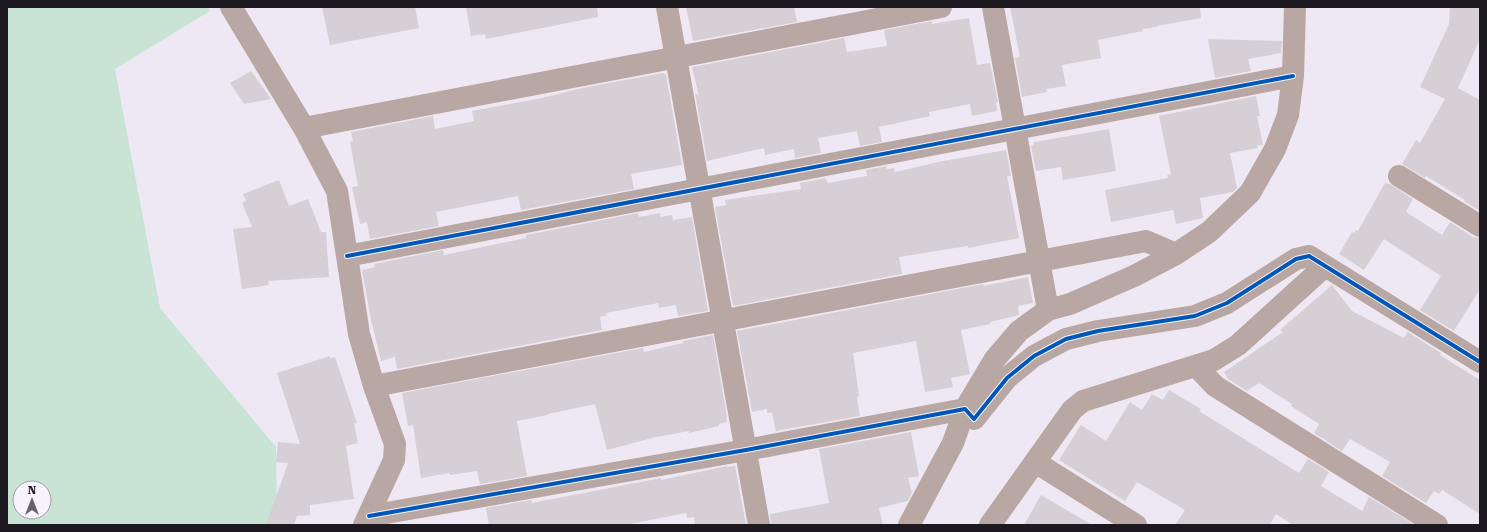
<svg xmlns="http://www.w3.org/2000/svg" width="1487" height="532" font-family="'Roboto Serif',serif">
  <rect width="100%" height="100%" fill="#eee8f4"/>
  <path fill="#c9e4d5" fill-rule="evenodd" d="M7 7H208L210 11 115 69 160 308 276 447 277 525H7ZM20 488H44V512H20Z"/>
  <path fill="#d7cfd6" d="M322 7H415L419 28 330 45Z
    M466 7H597L598 17 486 39 485 34 471 36Z
    M686 7H794L797 22 693 41Z
    M1010 7H1200L1201 18 1157 26V27L1142 29 1143 31 1098 40 1101 58 1062 65 1066 86 1046 89 1047 92 1022 97 1015 58 1020 57Z
    M1450 7H1480V39L1458 88 1480 100V211L1464 201 1465 200 1426 176 1425 178 1402 164 1416 140 1420 143 1445 99 1420 87 1449 24Z
    M969 18 977 65 990 63 998 102H996L997 111 972 116 970 104 929 112 930 116 879 127 882 142 860 146 857 131 818 138 821 153 795 158 794 149 765 155 764 148 707 161 695 93 699 96 692 67 844 38 847 52 887 46 884 30 932 21V24Z
    M1208 39 1282 41 1281 53 1248 59 1251 71 1215 78Z
    M251 71 271 99 244 104 230 83Z
    M663 73 666 75 682 165 631 174 634 189 521 210 518 196 436 212 439 226 370 239 367 222 360 224 352 187 358 186 350 142 353 141 351 132 433 116 435 129 474 121 472 111 537 99 587 87Z
    M1256 96 1260 116H1257L1263 145H1257L1258 148 1230 153 1237 188 1233 192 1200 198 1203 218 1176 224 1173 210 1111 222 1105 190 1168 178 1167 175 1171 174 1159 116Z
    M1109 129 1116 171 1063 180 1061 167 1036 171 1031 146 1034 145V142Z
    M1006 150 1011 176H1007L1019 238 968 248V246L899 257 902 274 733 306 715 207 726 205 725 200 801 189 800 183 825 178 828 183 867 176 866 170 886 166 887 169 894 168 895 172 943 161Z
    M279 180 289 206 308 199 321 232H326L329 277 268 281 269 285 242 289 233 229 252 227 242 203 246 201 243 194Z
    M1385 183 1390 184 1413 199 1406 212 1442 235 1450 222 1473 237 1480 238V289L1454 331 1420 310 1441 276 1384 239 1364 270 1339 254 1352 232 1354 233 1356 230 1358 231Z
    M638 213 639 217 660 213V217L672 215 673 220 692 217 708 311 678 316 676 305 659 308 658 303 606 313 607 315 600 317 602 330 397 369 395 357 381 361 371 320 362 270 375 267 374 264 443 250 444 255 526 238V235Z
    M1028 277 1033 303 1018 306 1019 315 990 322V324L961 330 970 374 951 378 953 387 925 392 916 341 853 353 859 396 857 397 860 416 776 431 772 413H767V409L752 412 737 331 983 284 984 286Z
    M1332 285 1352 311 1404 338 1408 332 1441 353 1440 355 1480 380V514L1442 490 1439 494 1434 491 1426 503 1382 476 1390 462 1350 439 1342 451 1314 433 1319 424 1291 406 1292 404 1259 383 1247 391 1228 379 1224 372 1283 332 1280 330Z
    M713 335 727 417 726 418 727 422 719 424V426L689 433V431L656 437 607 450 595 404 548 414V415L517 421 527 476 480 484 477 471 450 475 449 473 421 478 413 425 408 426 402 393 643 348 644 352 683 343V341Z
    M330 356V358L335 357 357 423 354 424 358 443 346 446 354 499 310 505V515L297 516 294 525H266L288 463 276 462 278 442 300 444 277 373Z
    M1169 390 1201 409 1199 411 1299 473 1308 459 1329 472 1321 486 1362 511 1369 497 1413 524 1293 525 1276 514 1270 525H1175L1185 510 1137 482 1125 501 1059 460 1081 425 1106 441 1130 402 1142 410 1152 394 1163 400Z
    M911 432 919 476 908 478 912 493 908 501 879 508 883 525H771L770 514 829 503 819 449Z
    M727 466V467L735 466 746 525H695L694 517 687 518 686 513 625 525H489L486 508 531 500 532 503 661 478V480Z
    M1041 495 1092 525H1024Z"/>
  <g fill="none" stroke-linecap="round" stroke-linejoin="round">
    <path stroke="#b9a7a4" stroke-width="22" d="M231 7 304 128 337 191 359 334 374 386 395 444 394 460 364 525
      M667 7 759 525
      M993 7 1048 310
      M304 128 941 7
      M1399 176 1480 226
      M347 256 1293 76
      M1196 366 1215 386 1437 525
      M374 386 1146 241 1176 254
      M1035 462 1136 525
      M369 516 746 450 965 409 974 419 1007 378 1034 356 1066 339 1098 331 1195 316 1227 303 1296 259 1309 256 1480 362
      M909 525 953 443 965 409 995 359 1019 331 1048 310 1070 304 1134 276 1176 254 1209 232 1250 193 1275 149 1288 115 1293 76 1295 7
      M990 525 1072 410 1083 401 1214 360 1238 345 1325 266"/>
    <defs>
      <path id="cycleway" d="M347 256 1293 76
        M369 516 746 450 965 409 974 419 1007 378 1034 356 1066 339 1098 331 1195 316 1227 303 1296 259 1309 256 1480 362"/>
    </defs>
    <use href="#cycleway" stroke="#f7f3fc" stroke-width="6"/>
    <use href="#cycleway" stroke="#0057b8" stroke-width="4"/>
  </g>
  <rect width="1487" height="532" fill="none" stroke="#1d1921" stroke-width="16"/>
  <g transform="translate(32 500)"><circle r="19" fill="#f7f3fc" stroke="#a09ca4"/>
  <path d="M0-3L7 15L0 10L-7 15Z" fill="#66616b"/>
  <text y="-6" font-size="11" font-weight="bold" text-anchor="middle" fill="#1d1921">N</text>
  </g>
</svg>
